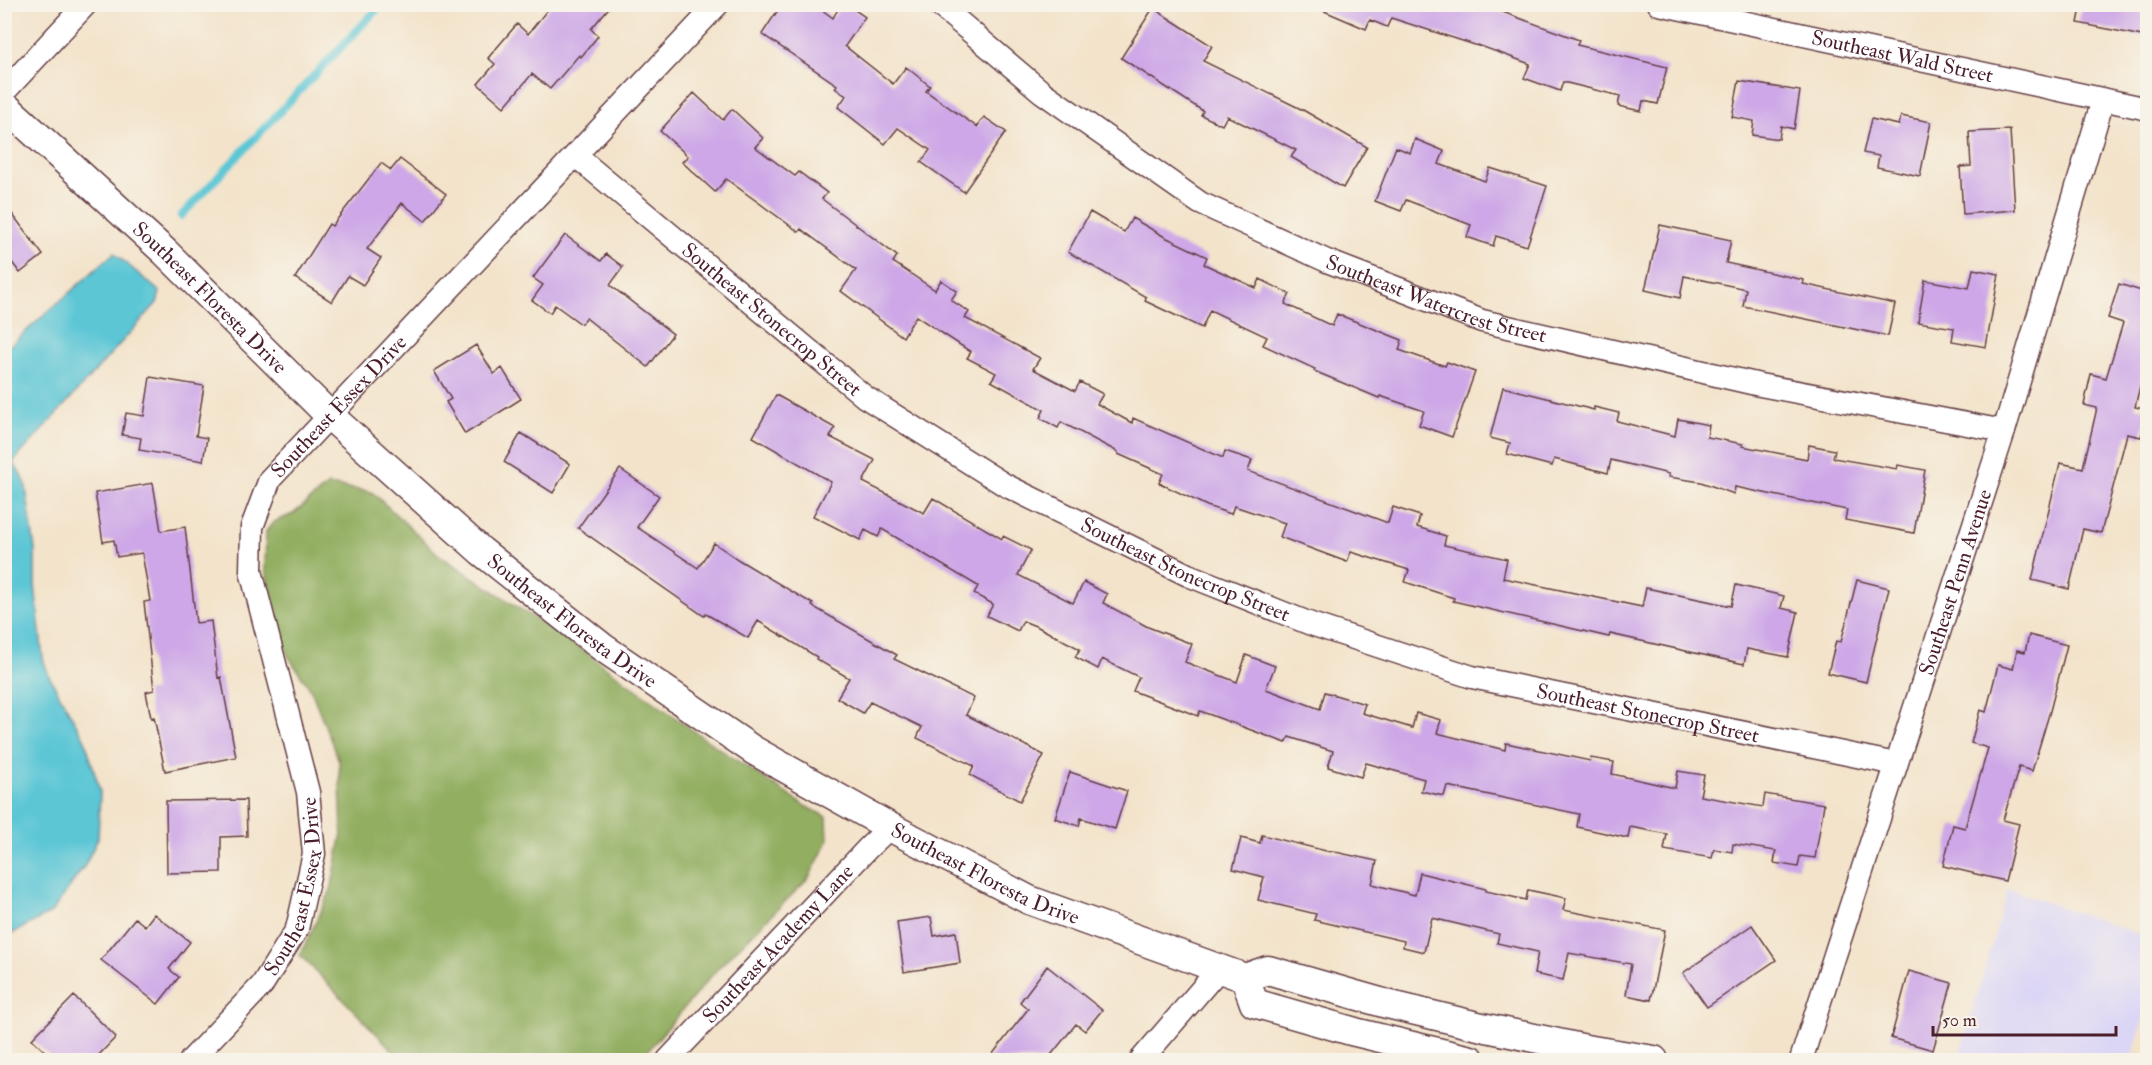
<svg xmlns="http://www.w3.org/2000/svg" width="2152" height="1065" font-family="'IM FELL Double Pica',serif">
  <rect width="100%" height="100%" fill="#f7f3e8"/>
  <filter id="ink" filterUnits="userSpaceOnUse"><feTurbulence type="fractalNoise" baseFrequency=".0167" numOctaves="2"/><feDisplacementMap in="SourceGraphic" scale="12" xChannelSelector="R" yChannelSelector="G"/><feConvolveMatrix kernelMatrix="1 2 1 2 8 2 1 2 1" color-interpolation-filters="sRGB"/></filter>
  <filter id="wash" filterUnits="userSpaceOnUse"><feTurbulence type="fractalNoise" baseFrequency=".008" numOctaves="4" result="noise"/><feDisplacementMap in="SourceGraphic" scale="24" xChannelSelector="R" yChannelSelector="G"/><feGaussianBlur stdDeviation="1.35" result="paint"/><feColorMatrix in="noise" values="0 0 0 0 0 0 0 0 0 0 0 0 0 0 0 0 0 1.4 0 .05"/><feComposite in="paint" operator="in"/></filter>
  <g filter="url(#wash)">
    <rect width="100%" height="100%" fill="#f3e3ca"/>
    <path fill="#dcd6f6" d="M2008 889 2147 937V1007L2131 1060H1958Z"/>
    <path fill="#92ae60" stroke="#6e6646" stroke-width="1.5" d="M328 485 372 492 439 555 581 649 705 739 805 806 827 817 828 841 808 879 719 967 640 1060H402L300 955 331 890 342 833 339 761 311 690 288 656 285 646 265 570 266 531 274 522 293 514Z"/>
    <path fill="#5bc6d5" stroke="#527280" stroke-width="1.5" d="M114 253 160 292 157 303 13 462 25 482 35 550V585L43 659 49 676 85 740 100 791 98 838 85 865 51 913 5 937V350Z"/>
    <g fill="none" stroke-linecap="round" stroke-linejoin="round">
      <path stroke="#5bc6d5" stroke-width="8" d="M181 216 382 4"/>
    </g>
    <g id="blocks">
      <path fill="#cda7e7" d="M552 4H612L591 29 598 36 581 57 579 55 550 89 532 74 504 107 478 84 495 64 488 58 517 24 528 34Z
        M782 4H814L833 18 841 4H846L865 17 845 46 893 84 906 67 930 86 926 91 977 127 984 117 1006 132 964 192 921 162 930 150 898 128 885 144 838 107 846 96 835 88 837 85 762 34Z
        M1308 4H1481L1579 40 1577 45 1667 67 1658 104 1643 101 1641 111 1618 106 1620 96 1563 82 1560 91 1524 78 1530 64 1478 45V46L1391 18 1387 27 1370 20 1366 29Z
        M2082 4H2148L2142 36 2078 23Z
        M1153 8 1212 46 1203 61 1303 110 1367 147 1343 188 1291 157 1296 150 1227 116 1222 125 1201 115 1203 111 1121 58Z
        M1739 81 1800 91 1794 129 1781 126 1779 139 1752 135 1754 121 1732 117Z
        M694 93 723 120 732 109 763 138 755 147 795 176 799 172 827 193 822 199 897 256 893 262 935 290 941 280 957 291 951 300 969 312 965 318 1040 358 1033 369 1075 391 1080 382 1103 394 1097 404 1132 423 1133 418 1223 458 1225 451 1252 460 1248 471 1388 523 1393 507 1420 516 1417 527 1446 536 1444 545 1507 559 1503 578 1642 607 1646 588 1731 606 1736 585 1784 596 1781 608 1798 612 1788 657 1747 649 1744 664 1610 634 1609 637 1453 601 1454 598 1405 582 1409 570 1351 552 1347 562 1280 537 1285 523 1234 506 1231 514 1207 506 1159 483 1163 474 1118 454V452L1061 422 1058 428 1040 418 1044 410 991 381 996 373 967 358 971 352 916 316 903 337 841 291 856 270 801 229 799 232 726 179 715 192 682 162 688 156 660 131Z
        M1901 116 1931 122 1920 176 1877 167 1879 156 1863 153 1871 119 1899 125Z
        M2010 130 2015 210 1963 214 1960 167 1971 166 1969 132Z
        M1415 139 1444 151 1439 164 1485 181 1490 168 1547 186 1527 246 1496 236 1493 246 1467 237 1471 225 1406 200 1401 211 1375 201 1396 147 1410 153Z
        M400 159 446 194 425 221 402 203 367 249 381 258 363 285 348 276 332 302 295 278 329 224 332 226 381 163 391 170Z
        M4 203 43 255 20 273 4 252Z
        M1090 212 1124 232 1132 218 1165 237 1207 257 1204 264 1256 288 1260 279 1290 294 1285 304 1332 326 1337 314 1402 340 1399 350 1445 366 1447 362 1475 372 1452 437 1419 425 1424 411 1380 396 1379 398 1314 371 1315 369 1263 345 1267 337 1210 310 1202 328 1145 301 1146 297 1068 252Z
        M1660 225 1731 240 1726 263 1804 280 1803 284 1895 304 1888 336 1743 306 1746 289 1684 276 1680 298 1645 290Z
        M565 235 601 261 606 254 623 267 610 285 673 334 648 367 586 318 581 324 555 305 550 313 532 300 543 285 533 278Z
        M1973 269 1999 274 1986 347 1952 341 1954 328 1918 322 1925 280 1969 288Z
        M2119 284 2148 293V370L2144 369 2135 407 2148 410V412L2141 437 2127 434 2101 533 2083 529 2069 589 2032 580 2060 463 2083 468 2097 408 2084 405 2091 374 2106 378 2123 323 2108 318Z
        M476 345 494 374 502 368 521 399 465 434 446 402 451 399 434 371Z
        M150 377 204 386 196 436 207 438 203 461 139 450 141 438 122 435 126 413 144 416Z
        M1503 387 1594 410V407L1619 413 1617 421 1675 436 1678 419 1709 425 1707 437 1743 444 1742 446 1807 459 1809 445 1835 450 1833 458 1897 469 1898 465 1925 470 1914 533 1845 520 1847 510 1735 487 1734 494 1701 482 1668 477 1669 474 1611 460 1608 473 1554 459 1552 466 1507 454 1510 443 1490 438Z
        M776 395 835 428 830 437 875 460 863 482 924 513 933 498 1002 539 1003 536 1031 550 1018 575 1073 603 1084 582 1107 594 1103 603 1148 627 1192 644 1185 662 1237 682 1246 655 1275 666 1266 689 1320 709 1325 692 1365 704 1362 713 1412 728 1416 713 1441 720 1437 733 1505 750 1506 743 1590 761 1591 758 1614 762 1612 774 1675 788 1678 771 1704 775 1700 796 1763 807 1765 794 1824 804 1815 858 1800 856 1798 867 1774 863 1776 851 1733 844 1732 852 1714 849 1712 858 1664 850 1667 834 1630 827 1628 838 1577 827 1579 814 1447 786 1444 796 1421 791 1424 779 1366 763 1361 777 1328 767 1333 751 1289 737 1286 743 1200 711 1198 716 1133 691 1139 677 1102 659 1098 669 1075 657 1080 649 1038 627 1023 621 1018 631 987 616 993 604 974 594 978 586 882 529 878 537 865 530 860 540 813 516 831 482 753 437Z
        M521 433 570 464 553 493 504 462Z
        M620 469 659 496 637 527 698 568 714 543 739 560 813 604 812 606 897 655 894 659 974 698 966 715 1044 755 1020 801 970 775 974 766 917 738 922 727 870 702 863 713 837 698 849 678 816 659 817 657 758 621 748 638 706 614 704 616 578 528Z
        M153 483 161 531 185 527 196 623 211 621 218 678 221 677 236 757 165 771 154 717 151 718 146 692 154 690 144 602 150 601 142 553 117 557 114 540 103 542 95 493Z
        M1857 580 1889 588 1866 682 1828 673 1836 641 1841 642Z
        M2029 635 2067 645 2050 711 2032 771 2019 767 2003 820 2019 824 2005 881 1943 866 1953 825 1965 828 1988 748 1971 743 1980 710 1986 712 1998 665 2013 669 2017 650 2025 652Z
        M1070 772 1127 791 1115 829 1081 818 1079 826 1055 818Z
        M246 800 247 836 221 837V872L167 873 166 801Z
        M1262 835 1330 852 1331 851 1377 861 1372 884 1415 895 1420 873 1486 889V891L1526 900 1528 890 1566 898 1563 910 1665 930 1651 1000 1626 995 1631 964 1569 953 1563 980 1534 974 1538 952 1497 943 1499 934 1432 918 1424 952 1403 947 1404 941 1314 920 1316 914 1258 900 1264 877 1233 869 1241 838 1260 843Z
        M154 914 190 942 169 969 179 977 158 1004 101 960 135 918 145 926Z
        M931 917 934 936 956 932 960 963 904 972 897 922Z
        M1752 925 1776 960 1707 1007 1683 973Z
        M1047 966 1102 1010 1085 1031 1076 1024 1047 1060H988L1028 1009 1020 1002Z
        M1909 971 1952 983 1933 1050 1891 1038Z
        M74 996 116 1037 94 1060H54L32 1039Z"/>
    </g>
  </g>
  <g filter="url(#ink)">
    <use href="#blocks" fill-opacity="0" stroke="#633c43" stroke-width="1.5"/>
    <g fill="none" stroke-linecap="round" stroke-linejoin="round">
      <defs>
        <g id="minor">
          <path id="s1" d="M938 4 1042 92 1200 203 1327 261 1482 321 1760 385 2004 431"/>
          <path id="s2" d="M1659 4 2148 109"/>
          <path d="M4 92 86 4"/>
          <path id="s3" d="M576 156 865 397 1005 485 1188 575 1311 624 1472 677 1896 764"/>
          <path id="s4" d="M191 1060 262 985 297 929 314 854 308 792 251 571 252 527 270 479 718 4"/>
          <path id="s5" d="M668 1060 868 848 890 827"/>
          <path d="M1141 1060 1219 969"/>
          <path id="s6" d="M1801 1060 2004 431 2103 100"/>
        </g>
        <g id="tertiary">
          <path id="s7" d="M4 105 165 252 330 416 481 551 602 647 753 750 890 827 1029 900 1245 978 1268 970 1387 1004 1482 1027 1586 1049 1654 1060"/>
          <path d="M1245 978 1254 1003 1355 1032 1471 1060"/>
        </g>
      </defs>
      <use href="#minor" stroke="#633c43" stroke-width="25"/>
      <use href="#tertiary" stroke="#633c43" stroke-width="31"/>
      <use href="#minor" stroke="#fff" stroke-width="22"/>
      <use href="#tertiary" stroke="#fff" stroke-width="28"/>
    </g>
  </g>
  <g text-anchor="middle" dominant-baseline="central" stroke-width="4.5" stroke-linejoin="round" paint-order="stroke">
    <g font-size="21" fill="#4a1f2b" stroke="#f7f3e8">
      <text stroke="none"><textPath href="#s2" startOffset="249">Southeast Wald Street</textPath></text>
      <text stroke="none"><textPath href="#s7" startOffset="282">Southeast Floresta Drive</textPath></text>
      <text stroke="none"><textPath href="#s1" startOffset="585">Southeast Watercrest Street</textPath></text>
      <text stroke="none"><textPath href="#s3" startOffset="255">Southeast Stonecrop Street</textPath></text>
      <text stroke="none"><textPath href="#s4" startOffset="732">Southeast Essex Drive</textPath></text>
      <text stroke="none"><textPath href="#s3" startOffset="741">Southeast Stonecrop Street</textPath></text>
      <text stroke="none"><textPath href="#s6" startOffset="502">Southeast Penn Avenue</textPath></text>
      <text stroke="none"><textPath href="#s7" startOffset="768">Southeast Floresta Drive</textPath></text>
      <text stroke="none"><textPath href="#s3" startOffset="1227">Southeast Stonecrop Street</textPath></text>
      <text stroke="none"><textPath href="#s7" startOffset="1254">Southeast Floresta Drive</textPath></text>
      <text stroke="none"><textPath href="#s4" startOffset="210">Southeast Essex Drive</textPath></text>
      <text stroke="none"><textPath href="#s5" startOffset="160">Southeast Academy Lane</textPath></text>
    </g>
  </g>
  <rect width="2152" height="1065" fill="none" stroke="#f7f3e8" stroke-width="24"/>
  <path d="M1933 1026v9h183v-9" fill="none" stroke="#4a1f2b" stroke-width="3"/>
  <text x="1942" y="1026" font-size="18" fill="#4a1f2b" stroke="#f7f3e8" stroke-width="4.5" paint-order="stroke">50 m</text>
</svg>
